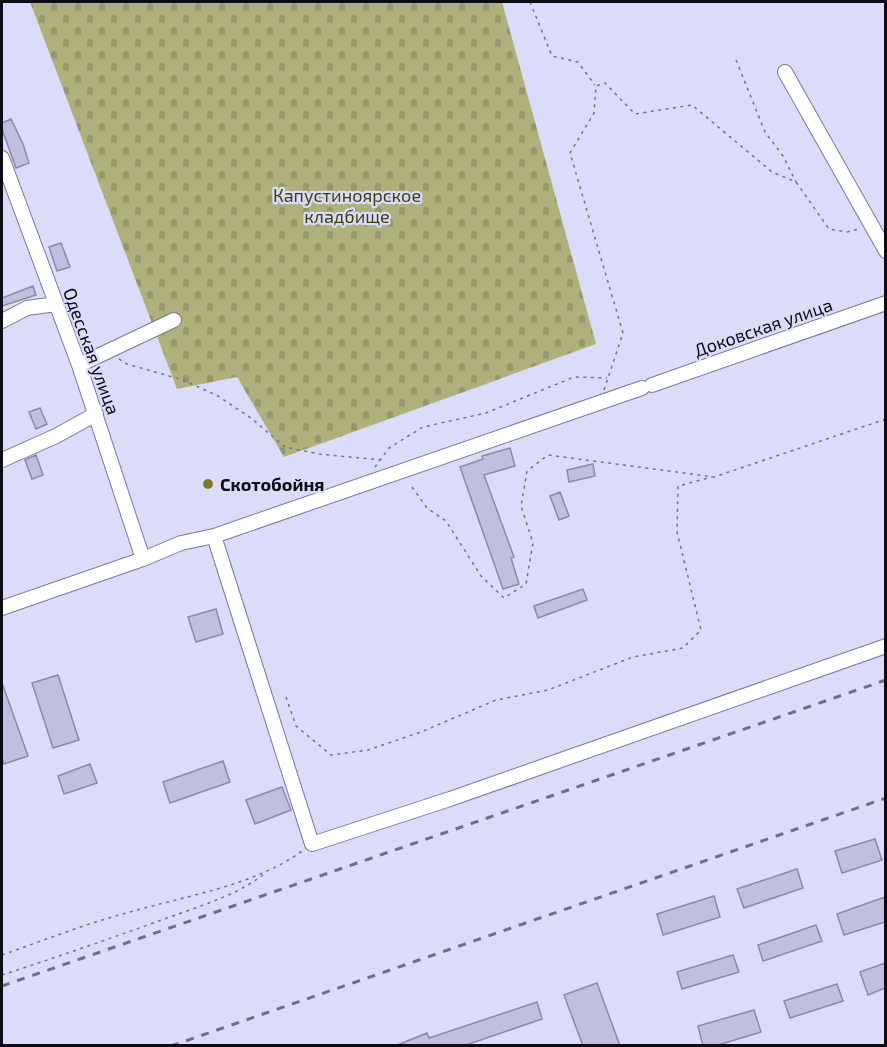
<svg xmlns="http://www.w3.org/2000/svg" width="887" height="1047" font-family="'Exo 2',sans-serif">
  <defs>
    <pattern id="cemetery-stones" width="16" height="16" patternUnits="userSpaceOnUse" patternTransform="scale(1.5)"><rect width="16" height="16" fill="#afb07c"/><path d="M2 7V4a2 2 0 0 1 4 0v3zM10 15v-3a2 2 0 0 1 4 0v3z" fill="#95966a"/></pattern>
  </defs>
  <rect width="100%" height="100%" fill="#dbdbfa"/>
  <path fill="url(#cemetery-stones)" d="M30 2H502L596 344 284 457 237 377 177 389Z"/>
  <path fill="#c0bfde" stroke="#8a8aa6" stroke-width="1.5" d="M11 119 23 144 29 163 16 168 2 129V123Z
    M61 243 70 267 57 271 49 247Z
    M33 286 36 295 2 306V298Z
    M40 408 47 424 36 429 29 412Z
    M510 448 515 466 484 475 514 557 511 558 519 584 503 589 460 467 483 459 482 456Z
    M36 455 43 475 32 479 25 460Z
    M593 464 595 476 569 482 567 470Z
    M560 492 569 516 559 520 550 496Z
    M583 589 587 600 538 618 534 606Z
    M216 609 223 634 196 642 188 617Z
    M58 675 79 740 53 748 32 683Z
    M2 683 28 756 4 764 2 758Z
    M223 761 230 782 170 803 163 782Z
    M90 764 97 783 64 794 58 776Z
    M282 787 291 810 255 824 246 800Z
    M875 839 882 860 842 873 835 851Z
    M797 869 803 888 744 908 737 889Z
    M714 896 720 917 663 935 657 914Z
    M885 897V922L844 935 837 914Z
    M816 925 822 941 763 961 758 945Z
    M733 955 739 972 682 989 677 972Z
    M885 963V988L868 995 860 972Z
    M597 983 620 1046H583L564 995Z
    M837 984 843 1001 790 1018 784 1001Z
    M537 1002 542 1019 463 1046H395L427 1033 429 1038Z
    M754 1010 761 1032 715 1046H703L698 1026Z"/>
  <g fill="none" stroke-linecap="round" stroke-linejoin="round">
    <defs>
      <path id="minor" d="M785 72 886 251
        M2 158 79 365 143 559
        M2 321 27 308 56 304
        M79 365 174 320
        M652 385 886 303
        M2 460 56 436 96 414
        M214 536 642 388
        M2 608 143 559 181 543 214 536 312 844 450 799 886 646"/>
    </defs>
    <use href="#minor" stroke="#7a7995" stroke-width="16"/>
    <path stroke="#717186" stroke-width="1.5" stroke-dasharray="3 4.5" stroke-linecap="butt" d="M530 2 552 56 578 62 595 85
      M736 60 765 132 783 156 796 182
      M119 359 127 364 183 380 218 396 251 418 285 447 319 454 381 460
      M604 390 623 333 570 153 594 113 596 86 605 83 635 114 692 105 772 172 796 182 829 229 847 232 859 229
      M375 467 389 448 423 427 486 413 574 377 607 378
      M412 487 427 508 446 521 481 576 504 598 526 584 533 543 521 506 527 471 548 455 714 477 886 419
      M286 697 296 726 331 755 368 750 421 732 496 700 548 690 633 657 683 648 701 630 677 532 678 486 712 477
      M2 955C42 941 82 925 123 914 180 897 255 886 302 851
      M2 975C57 957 112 938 167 918 200 906 235 896 263 875"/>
    <use href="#minor" stroke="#fff" stroke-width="14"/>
    <path stroke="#6f6f84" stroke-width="3" stroke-dasharray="8 8" stroke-linecap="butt" d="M2 986 886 680
      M171 1046 886 798"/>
  </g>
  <circle fill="#797920" stroke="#dbdbfa" stroke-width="2" cx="208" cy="484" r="6"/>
  <g text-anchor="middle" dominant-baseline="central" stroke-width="4.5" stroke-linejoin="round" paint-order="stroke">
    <g font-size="18" fill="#3f3f08" stroke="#dbdbfa">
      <text x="347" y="195">Капустиноярское<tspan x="347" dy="21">кладбище</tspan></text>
    </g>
    <g font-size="18" fill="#0c0b16" stroke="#dbdbfa">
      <text transform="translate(763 327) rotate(-19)">Доковская улица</text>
      <text transform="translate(92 351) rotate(70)">Одесская улица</text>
    </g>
    <g font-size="18" font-weight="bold" fill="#0c0b16" stroke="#dbdbfa" text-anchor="start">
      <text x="220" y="484">Скотобойня</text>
    </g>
  </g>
  <rect width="887" height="1047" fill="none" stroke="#0c0b16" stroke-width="6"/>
</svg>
